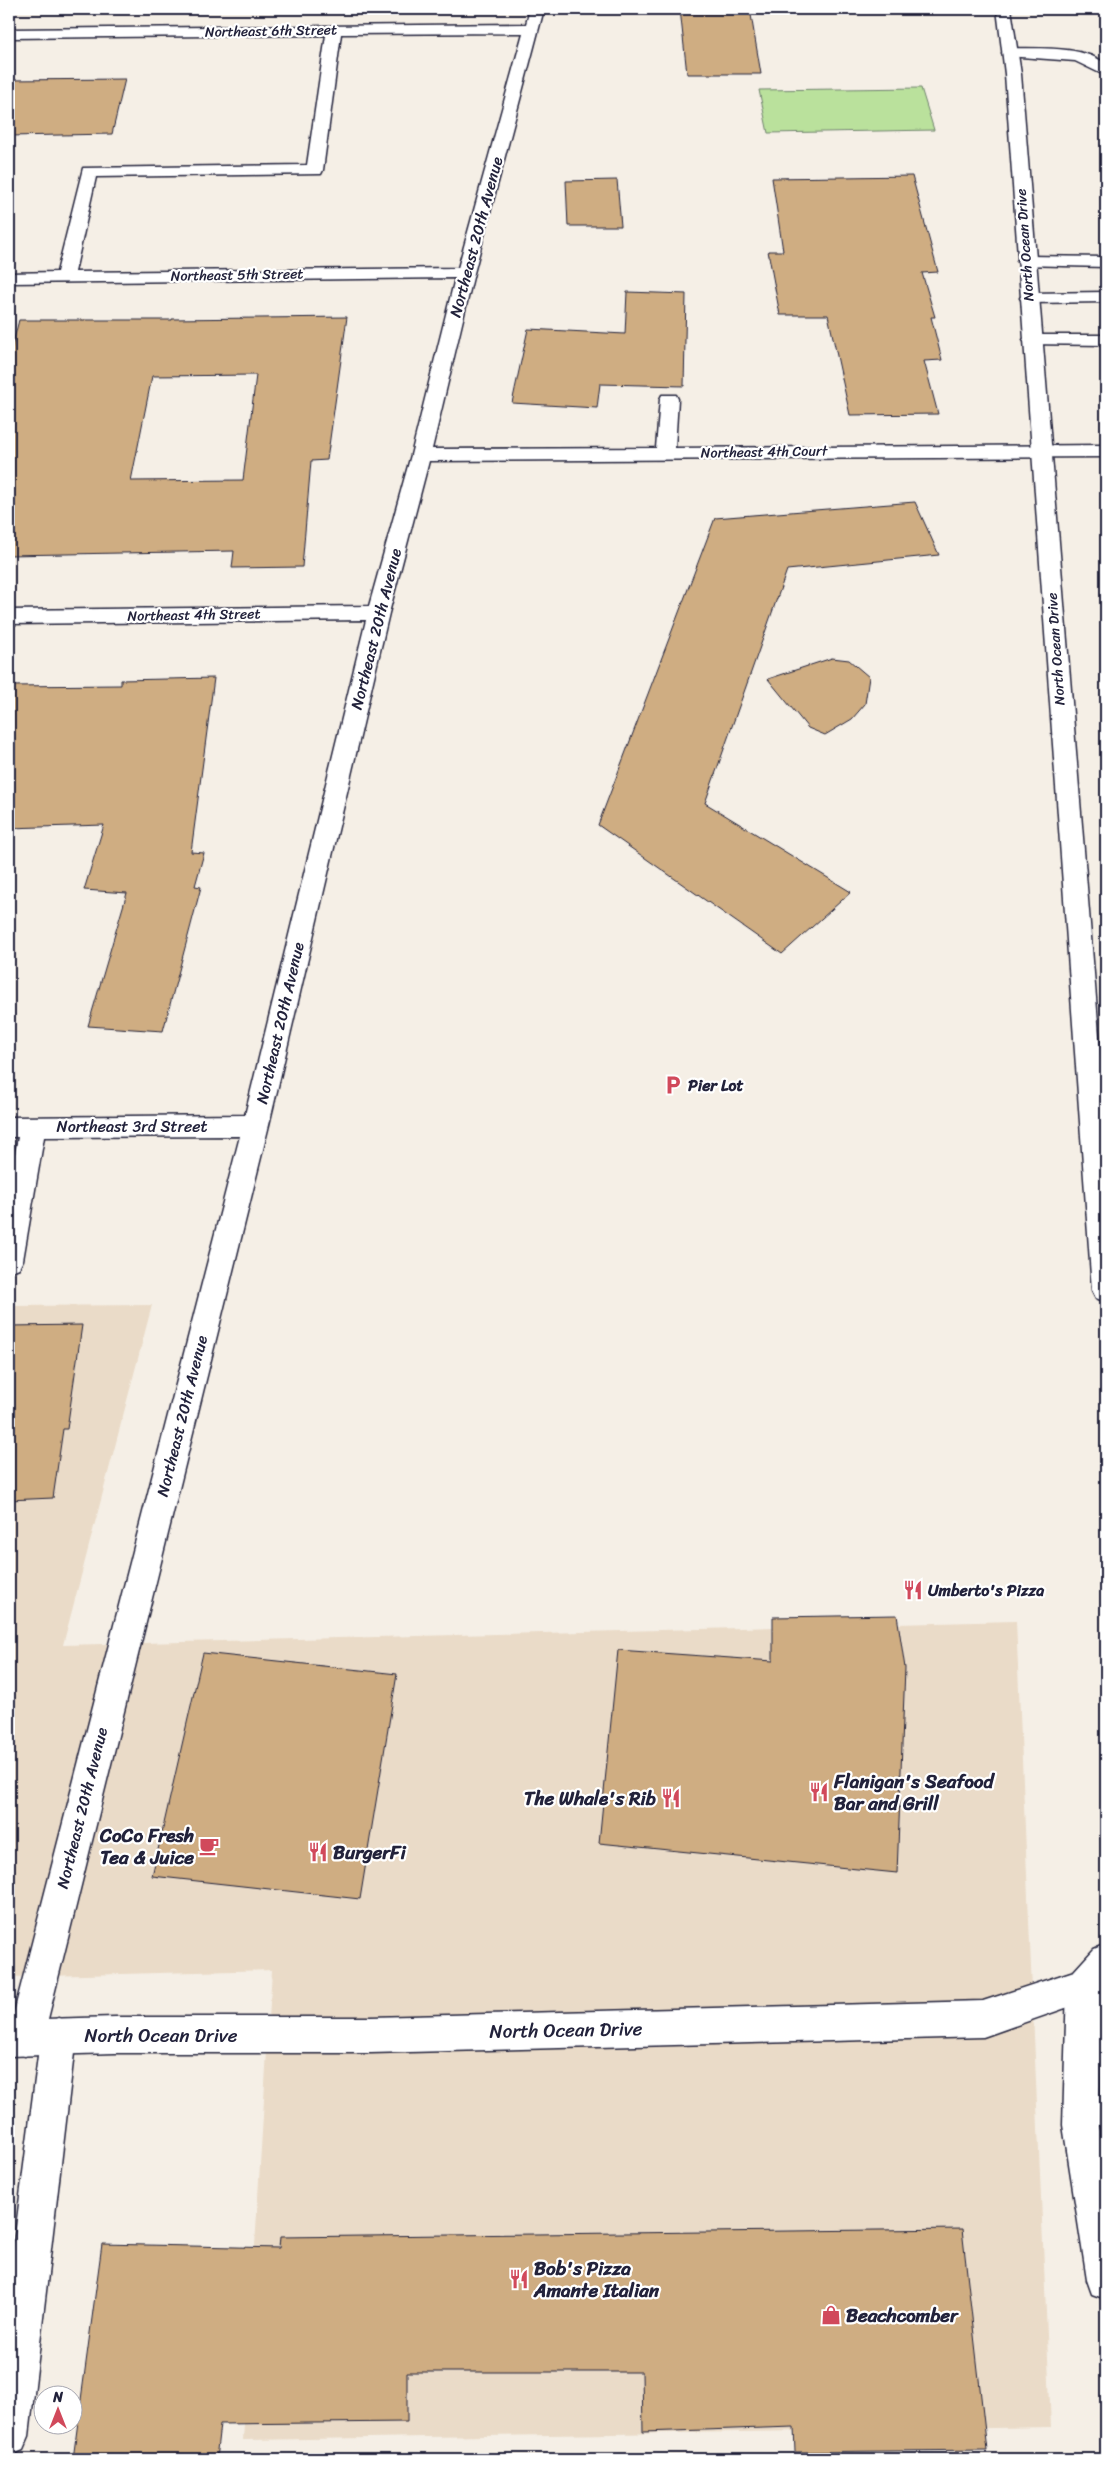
<svg xmlns="http://www.w3.org/2000/svg" width="1115" height="2468" font-family="Sriracha,sans-serif">
  <rect width="100%" height="100%" fill="#f5efe6"/>
  <filter id="ink" filterUnits="userSpaceOnUse"><feTurbulence type="fractalNoise" baseFrequency=".02" numOctaves="2"/><feDisplacementMap in="SourceGraphic" scale="10" xChannelSelector="R" yChannelSelector="G"/><feConvolveMatrix kernelMatrix="1 2 1 2 8 2 1 2 1" color-interpolation-filters="sRGB"/></filter>
  <g filter="url(#ink)">
    <path fill="#eadbc8" d="M152 1305 63 1645 1016 1621 1051 2427 243 2440 272 1970 9 1977V1306Z"/>
    <path fill="#bae19c" stroke="#6e826c" d="M921 88 934 130 768 133 759 90Z"/>
    <path fill="#cfad82" stroke="#22223b" fill-rule="evenodd" d="M680 9H750L761 74H687Z
      M125 79 112 134 9 136V80Z
      M912 176 938 272 922 273 935 317H931L942 360 924 361 938 414 850 415 828 315H780L768 251H783L772 178Z
      M617 180 621 226H568L566 181Z
      M627 292 686 294 684 386 600 384 597 408 512 403 528 329 625 334Z
      M347 317 327 460 311 461 302 567 232 568 234 551 9 555V358L19 320H172V319ZM256 375 243 480 131 481 152 376Z
      M915 502 939 555 787 570 705 803 851 892 782 954 598 825 715 518Z
      M832 658 849 660 869 677 865 704 852 719 825 735 808 728 768 679Z
      M214 678 191 852 204 853 195 886 201 887 163 1031 88 1026 127 893 84 890 104 825 9 828V686L121 685V680Z
      M82 1325 67 1429H63L53 1498 9 1500V1326Z
      M897 1615 905 1668 897 1873 599 1843 618 1650 773 1661V1617Z
      M203 1653 397 1674 360 1899 152 1876Z
      M962 2229 987 2450 795 2452 794 2427 643 2432 642 2372H407V2422L220 2424 216 2459H73L102 2244 279 2248 280 2237Z"/>
    <g fill="none" stroke-linecap="round" stroke-linejoin="round">
      <defs>
        <path id="minor" d="M530 9H544L474 273 432 449 656 448 660 399 662 395H676L678 399 675 448 1106 445V457L429 461 389 613 269 1125 47 2023 58 2018 71 2023 76 2036 29 2436 23 2450 9 2456V2282L39 2048 25 2056 12 2051 9 2042V2032L240 1136 44 1137 23 1260 19 1268 9 1272V1187L18 1137H9V1117L245 1115 366 620 9 624V610L369 606 411 455 455 278 9 283V273L57 272 83 168 307 165 326 35 9 38V29L526 24ZM523 33 458 268 75 272 96 177 321 174 323 170 341 34Z
          M1010 48C1039 49 1082 45 1106 64V76L1075 61 1005 56 1002 53Z
          M1026 256 1106 257V267L1020 265 1017 261 1020 257Z
          M1106 292V302L1029 303 1023 302 1020 298 1023 294 1029 293Z
          M1032 335H1106V345L1026 344 1023 340 1026 336Z
          M1085 1967 1106 1971V2007L1102 2006 1099 2125 1106 2167V2299L1092 2294 1087 2280 1063 2125 1067 1985 1073 1973Z"/>
        <path id="major" d="M997 9H1011L1021 74 1106 1121V1302L1096 1298 1092 1290 1005 74Z
          M1106 1944V1987L1097 1997 983 2037 371 2053H115L9 2056V2020L115 2017H371L983 2001 1074 1971 1094 1949Z"/>
      </defs>
      <use href="#minor" stroke="#22223b" stroke-width="3"/>
      <use href="#major" stroke="#22223b" stroke-width="3"/>
      <use href="#minor" fill="#fff" fill-rule="evenodd"/>
      <use href="#major" fill="#fff" fill-rule="evenodd"/>
    </g>
  </g>
  <defs>
    <symbol id="parking-bare" viewBox="-9 -9 18 18"><path d="M-3.5-5.5H1a3.5 3.5 0 0 1 0 7H-1V5.5H-3.5ZM-1-3.4V-.6H.8a1.4 1.4 0 0 0 0-2.8Z" fill="#d1495b" stroke="#fff" stroke-width="2.5" paint-order="stroke"/></symbol>
    <symbol id="restaurant-bare" viewBox="-9 -9 18 18"><path d="M-5-6h1v4h1v-4h1v4h1v-4h1v5L-1.5 .5V6h-2V.5L-5-1ZM5-6V6H3V1.5H1.5Q1.5-4 5-6Z" fill="#d1495b" stroke="#fff" stroke-width="2.5" paint-order="stroke"/></symbol>
    <symbol id="cafe-bare" viewBox="-9 -9 18 18"><path d="M-5.5-4.5H6V0H3Q3 3.5 0 3.5H-2.5Q-5.5 3.5-5.5 0ZM3-3.2v2h1.7v-2ZM-6 4.5H4V6H-6Z" fill="#d1495b" stroke="#fff" stroke-width="2.5" paint-order="stroke"/></symbol>
    <symbol id="shop-bare" viewBox="-9 -9 18 18"><path d="M-5-2.5h2.3a2.7 3.5 0 0 1 5.4 0H5L5.5 6h-11ZM-1.5-2.5h3a1.5 2.3 0 0 0-3 0Z" fill="#d1495b" stroke="#fff" stroke-width="2.5" paint-order="stroke"/></symbol>
  </defs>
  <g fill-rule="evenodd">
    <use href="#parking-bare" x="659" y="1071" width="28" height="28"/>
    <use href="#restaurant-bare" x="899" y="1576" width="28" height="28"/>
    <use href="#restaurant-bare" x="805" y="1778" width="28" height="28"/>
    <use href="#restaurant-bare" x="657" y="1784" width="28" height="28"/>
    <use href="#cafe-bare" x="195" y="1832" width="28" height="28"/>
    <use href="#restaurant-bare" x="304" y="1838" width="28" height="28"/>
    <use href="#restaurant-bare" x="505" y="2265" width="28" height="28"/>
    <use href="#shop-bare" x="817" y="2301" width="28" height="28"/>
  </g>
  <g text-anchor="middle" dominant-baseline="central" stroke-width="4.5" stroke-linejoin="round" paint-order="stroke">
    <g font-size="14" fill="#22223b" stroke="#fff">
      <text transform="translate(271 31) rotate(-1)">Northeast 6th Street</text>
      <text transform="translate(1025 245) rotate(-94)">North Ocean Drive</text>
      <text transform="translate(237 275) rotate(-1)">Northeast 5th Street</text>
      <text transform="translate(764 452) rotate(-1)">Northeast 4th Court</text>
      <text transform="translate(194 615) rotate(-1)">Northeast 4th Street</text>
      <text transform="translate(1056 649) rotate(-94)">North Ocean Drive</text>
    </g>
    <g font-size="16" fill="#22223b" stroke="#fff">
      <text transform="translate(476 237) rotate(-75)">Northeast 20th Avenue</text>
      <text transform="translate(376 629) rotate(-76)">Northeast 20th Avenue</text>
      <text transform="translate(280 1023) rotate(-77)">Northeast 20th Avenue</text>
      <text x="132" y="1126">Northeast 3rd Street</text>
      <text transform="translate(182 1416) rotate(-76)">Northeast 20th Avenue</text>
      <text transform="translate(82 1808) rotate(-76)">Northeast 20th Avenue</text>
    </g>
    <g font-size="16" font-weight="bold" fill="#22223b" stroke="#fff" text-anchor="start">
      <text x="688" y="1085">Pier Lot</text>
      <text x="928" y="1590">Umberto's Pizza</text>
    </g>
    <g font-size="19" font-weight="bold" fill="#22223b" stroke="#fff" text-anchor="start">
      <text x="834" y="1781">Flanigan's Seafood<tspan x="834" dy="22">Bar and Grill</tspan></text>
      <text x="656" y="1798" text-anchor="end">The Whale's Rib</text>
      <text x="194" y="1835" text-anchor="end">CoCo Fresh<tspan x="194" dy="22">Tea &amp; Juice</tspan></text>
      <text x="333" y="1852">BurgerFi</text>
      <text x="534" y="2268">Bob's Pizza<tspan x="534" dy="22">Amante Italian</tspan></text>
      <text x="846" y="2315">Beachcomber</text>
    </g>
    <g font-size="19" fill="#22223b" stroke="#fff">
      <text transform="translate(566 2030) rotate(-1)">North Ocean Drive</text>
      <text x="161" y="2035">North Ocean Drive</text>
    </g>
  </g>
  <rect width="1115" height="2468" fill="none" stroke="#fff" stroke-width="30"/>
  <rect x="15" y="15" width="1085" height="2438" fill="none" stroke="#22223b" stroke-width="2" filter="url(#ink)"/>
  <g transform="translate(58 2410)"><circle r="24" fill="#ffffff" stroke="#a7a7b1"/>
  <path d="M0-4L9 19L0 12L-9 19Z" fill="#d1495b"/>
  <text y="-8" font-size="14" font-weight="bold" text-anchor="middle" fill="#22223b">N</text>
  </g>
</svg>
